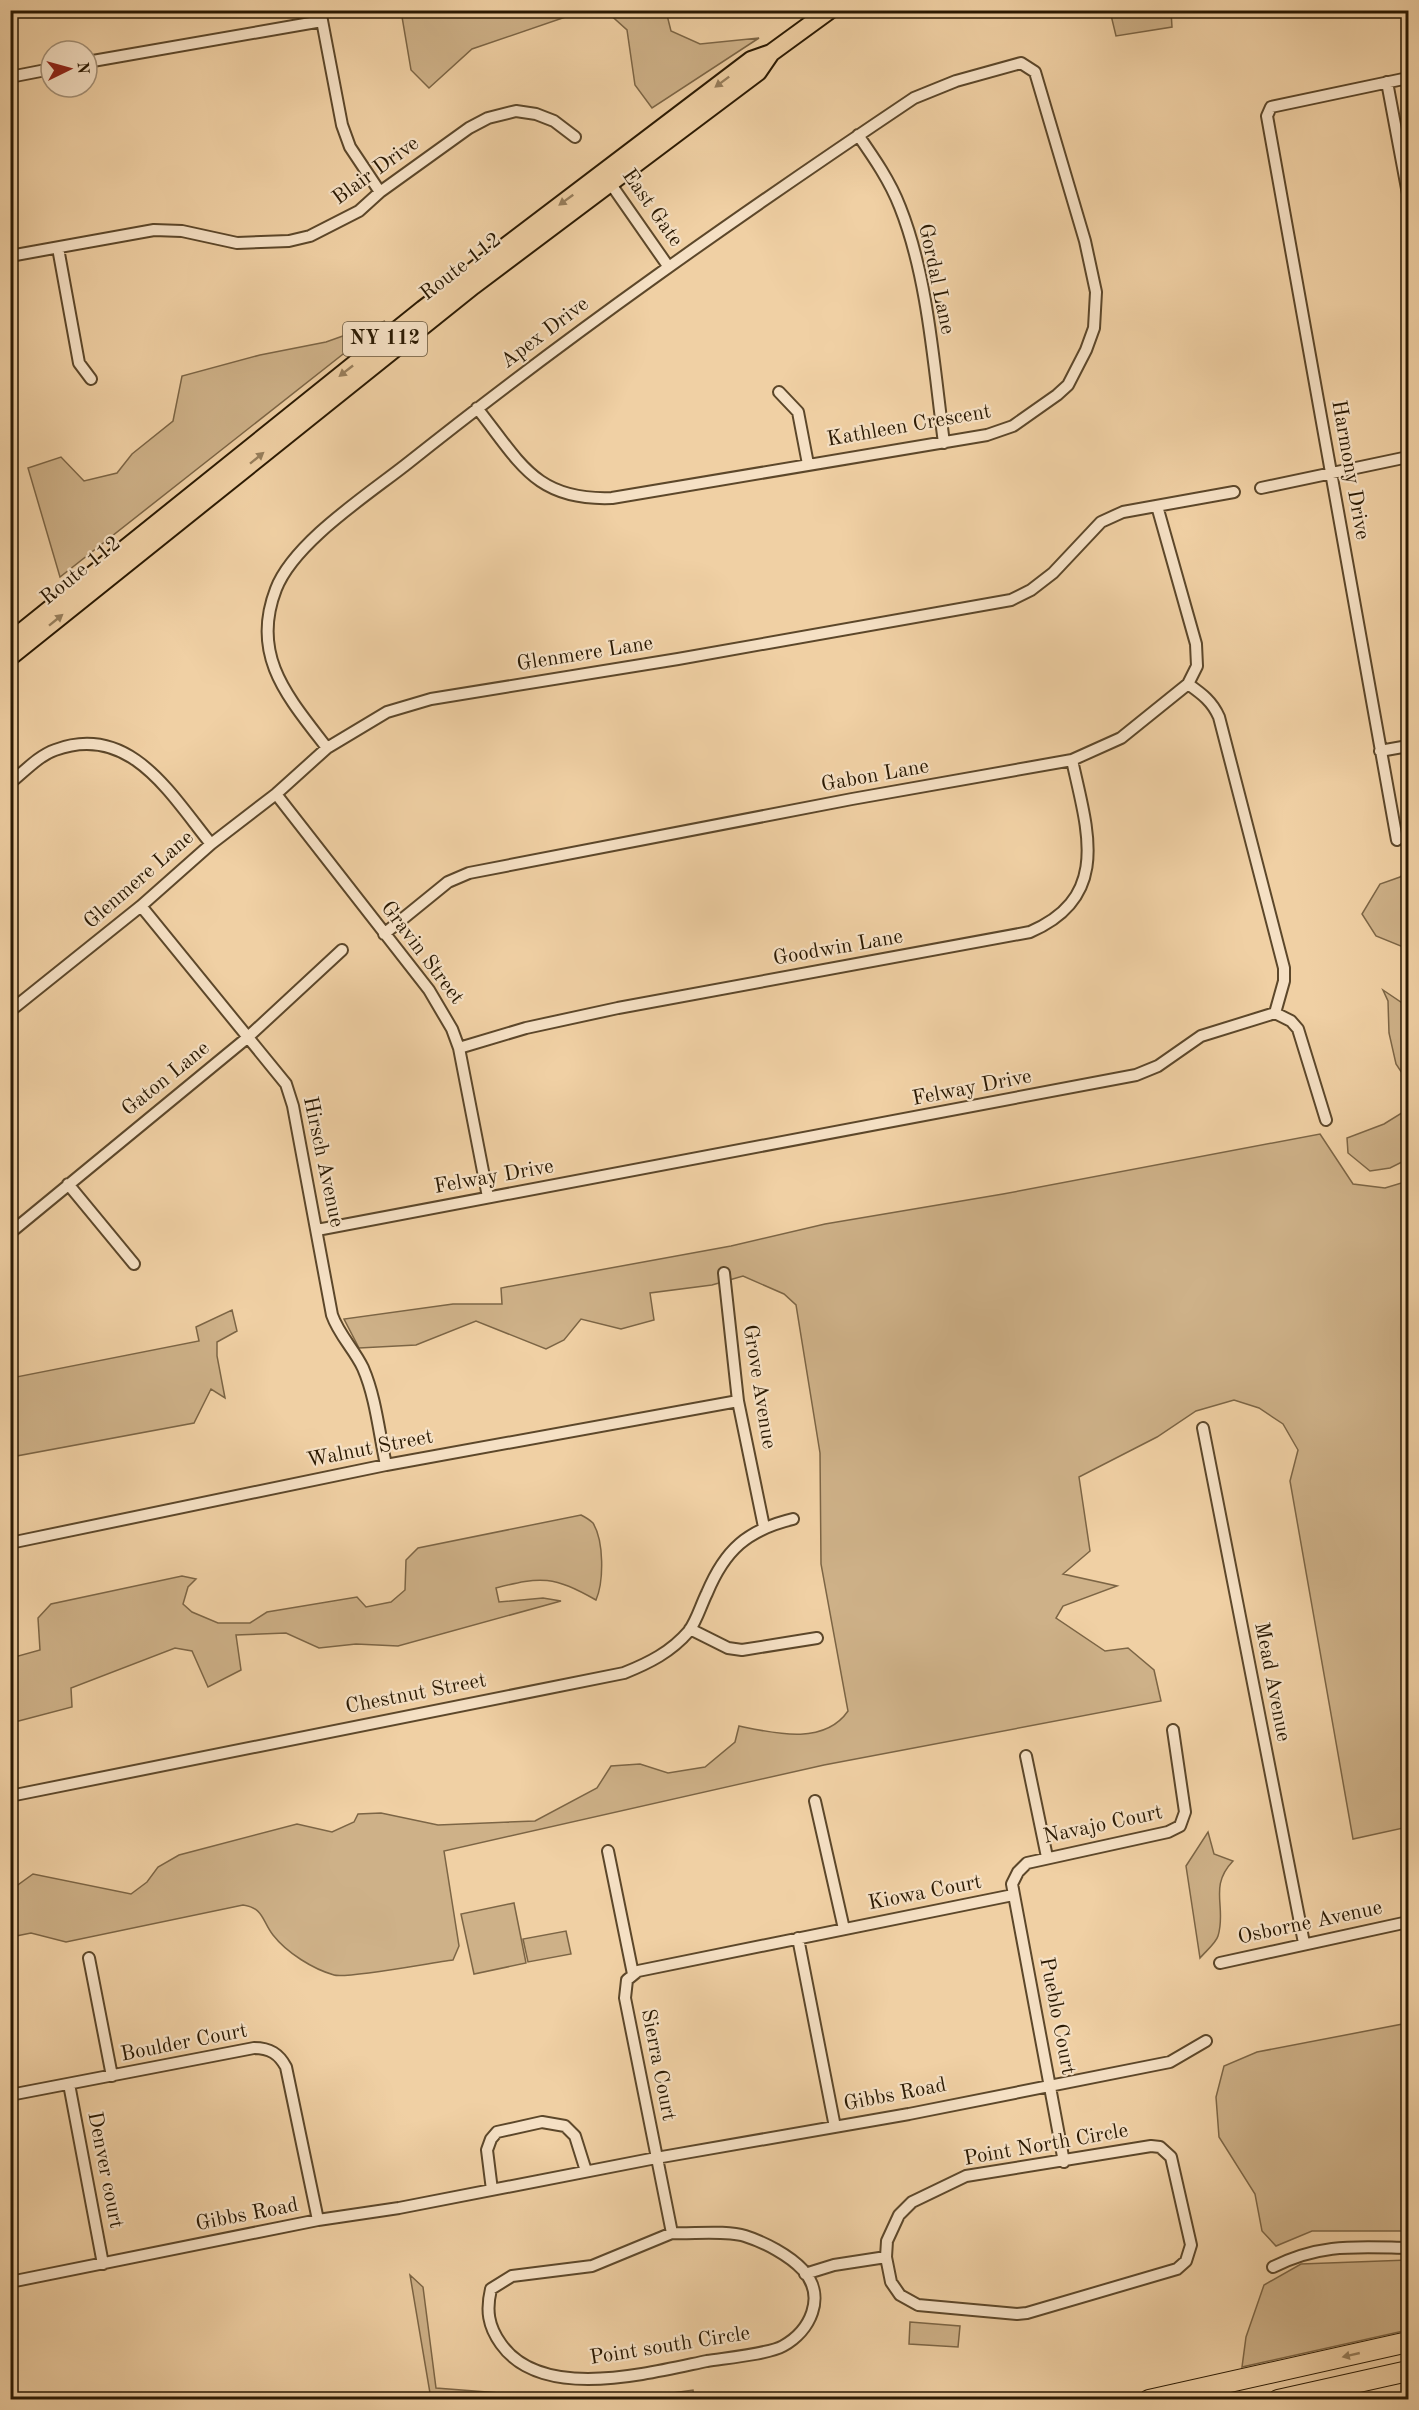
<svg xmlns="http://www.w3.org/2000/svg" width="1419" height="2410" font-family="'Old Standard TT',serif">
  <rect width="100%" height="100%" fill="#f0d0a4"/>
  <filter id="stains"><feTurbulence type="fractalNoise" baseFrequency=".00333" numOctaves="4"/><feColorMatrix values="0 0 0 0 .2 0 0 0 0 .09 0 0 0 0 .02 0 0 0 .5 -.17"/></filter>
  <radialGradient id="worn" r=".72"><stop offset=".6" stop-color="#630" stop-opacity="0"/><stop offset="1" stop-color="#630" stop-opacity=".3"/></radialGradient>
  <path fill="#ceb188" stroke="#7c6545" stroke-width="1.5" d="M401 11V10L583 11 472 49 429 88 411 70Z
    M606 11H666L671 31 700 44 759 38 652 108 635 85 627 30Z
    M1110 11H1171L1172 27 1116 36Z
    M385 321 60 577 28 468 61 457 84 481 117 473 132 454 173 421 182 376 260 355 326 342Z
    M1408 870V949L1376 936 1362 914 1380 884 1400 877Z
    M1383 990 1408 1007V1108L1406 1079 1396 1064 1389 1033 1388 1001Z
    M1408 1109V1159L1390 1168 1370 1171 1348 1153 1347 1138 1384 1124Z
    M1320 1134 1353 1184 1385 1188 1408 1181V1827L1353 1839 1290 1481 1298 1450 1283 1424 1259 1408 1234 1400 1196 1411 1157 1437 1079 1477 1090 1551 1063 1574 1117 1586 1063 1606 1056 1618 1105 1651 1128 1648 1154 1670 1161 1701 824 1765 444 1851 459 1946 453 1960C434 1962 347 1979 334 1975 313 1969 287 1953 273 1935 262 1921 264 1908 243 1905L66 1942 31 1933 11 1937V1890L33 1874 131 1894 147 1882 158 1867 179 1855 297 1824 332 1832 354 1822 358 1814 381 1813 438 1825 535 1821 597 1788 611 1766 640 1764 668 1773 705 1767 735 1742 739 1726C773 1733 824 1746 848 1711L821 1564 820 1453 796 1305 784 1294 743 1276 712 1285 650 1293 654 1320 621 1329 581 1319 564 1340 546 1349 476 1321 416 1345 359 1348 344 1319 453 1304H502L501 1288 731 1246 825 1224 1003 1194Z
    M232 1310 237 1331 217 1342V1356L225 1398 211 1389 194 1423 11 1457V1378L199 1341 196 1327Z
    M581 1515C585 1517 590 1520 593 1523 604 1541 604 1581 596 1600 553 1576 542 1576 496 1588L499 1602 543 1598 561 1601 398 1646 356 1644 319 1648 286 1633 236 1635 241 1670 208 1687 192 1651 175 1648 71 1688 72 1707 11 1723V1658L40 1650 38 1618 51 1604 182 1576 196 1579 188 1587 183 1604 192 1612 218 1623H250L267 1612 357 1597 366 1607 391 1602 405 1590 406 1560 418 1548Z
    M1208 1832 1214 1854 1233 1861C1208 1887 1227 1907 1218 1936 1216 1943 1205 1952 1200 1958L1186 1866Z
    M514 1903 526 1963 474 1974 461 1914Z
    M566 1931 571 1954 528 1962 523 1939Z
    M1408 2023V2231H1312L1276 2246 1262 2231 1255 2194 1219 2137 1216 2097 1224 2066 1257 2052Z
    M1408 2260V2330L1242 2367 1246 2337 1264 2285 1301 2264Z
    M410 2275 423 2287 436 2388 579 2399H431Z
    M910 2322 960 2326 958 2347 909 2344Z
    M693 2390 694 2399H629Z"/>
  <g fill="none" stroke-linecap="round" stroke-linejoin="round">
    <defs>
      <path id="street" d="M320 10 342 125 350 147 380 192
        M87 62 322 21
        M10 77 51 69
        M1387 82 1408 194
        M858 135C874 158 890 181 900 207 928 277 934 368 944 443
        M608 180 668 266
        M58 248 79 363 91 379
        M10 256 154 230 182 231 237 243 289 241 310 236 359 211 380 192 469 128 488 118 516 111 536 114 554 121 575 137
        M779 392 798 412 808 464
        M1261 488 1408 457
        M327 748C288 697 250 656 276 589 294 542 369 494 408 463 571 333 741 214 914 98L956 81 1021 63 1035 72 1085 241 1096 292 1094 328 1086 350 1068 385 1057 395 1013 426 987 435 612 498C535 501 520 462 477 408
        M1380 751 1408 746
        M10 783C24 772 38 756 55 750 130 722 171 795 211 844
        M276 794 429 990 452 1029 459 1048 488 1197
        M1397 840 1267 116 1271 107 1408 78
        M141 906 286 1084 293 1106 332 1315C339 1335 354 1349 363 1368 376 1398 379 1433 386 1465
        M384 934 448 882 469 873 852 799 1072 760 1121 738 1188 684 1197 666 1196 644 1157 506
        M10 1011 141 906 211 844 276 794 327 748 387 712 431 699 678 659 1011 600 1031 590 1053 573 1101 522 1123 512 1234 492
        M1275 1013 1291 1021 1298 1029 1326 1120
        M459 1048 526 1028 618 1008 1030 932C1112 897 1087 829 1072 760
        M68 1184 134 1264
        M317 1230 1136 1075 1158 1066 1201 1036 1275 1013 1284 981V968L1219 717C1212 701 1202 694 1188 684
        M10 1233 247 1038 342 950
        M724 1273 738 1401 764 1527
        M1203 1428 1304 1943
        M10 1543 386 1465 738 1401
        M690 1629 728 1648 742 1650 817 1638
        M1026 1756 1047 1857
        M10 1796 624 1673C649 1663 671 1652 689 1631 697 1620 701 1605 707 1593 725 1550 747 1530 793 1519
        M815 1801 844 1929
        M608 1851 633 1974
        M798 1938 835 2127
        M89 1958 112 2076
        M1220 1963 1408 1922
        M69 2084 103 2264
        M10 2095 254 2048C270 2048 279 2054 286 2067L318 2220
        M1151 2146 1160 2147 1171 2157 1191 2245 1186 2261 1177 2269 1027 2313 1017 2314 918 2305 900 2295 891 2282 886 2257 887 2241 899 2215 912 2202 966 2176Z
        M1064 2162 1012 1884 1018 1872 1027 1863 1168 1832 1180 1826 1185 1812 1173 1730
        M492 2190 487 2150 491 2139 497 2132 542 2122 565 2126 575 2136 586 2171
        M672 2233C692 2234 727 2230 745 2236 764 2242 789 2255 803 2270 827 2297 810 2331 783 2346 769 2354 726 2358 707 2361 649 2373 542 2402 501 2344 488 2326 486 2310 491 2289L512 2276 592 2266Z
        M672 2233 625 1998 627 1980 638 1971 1013 1895
        M1273 2267C1321 2243 1356 2247 1408 2248
        M805 2274 834 2265 886 2257
        M10 2282 318 2220 399 2208 656 2158 909 2114 1170 2062 1206 2041"/>
      <path id="primary" d="M10 641 423 309 751 60 771 53 830 10
        M10 657 473 286 758 72 771 53"/>
      <path id="highway" d="M1149 2400 1408 2342
        M1278 2400 1408 2371"/>
    </defs>
    <use href="#street" stroke="#5c472a" stroke-width="14"/>
    <use href="#primary" stroke="#2a1902" stroke-width="20"/>
    <use href="#highway" stroke="#2a1902" stroke-width="22"/>
    <use href="#street" stroke="#f5e0c4" stroke-width="10"/>
    <use href="#primary" stroke="#f0d0a4" stroke-width="16"/>
    <use href="#highway" stroke="#f0d0a4" stroke-width="20"/>
  </g>
  <defs><path id="oneway-solid" d="M-6-.8H1V-3.2L6.5 0L1 3.2V.8H-6Z" transform="scale(1.5)"/></defs>
  <g fill="#977e5b">
    <use href="#oneway-solid" transform="translate(722 82) rotate(143)"/>
    <use href="#oneway-solid" transform="translate(566 200) rotate(144)"/>
    <use href="#oneway-solid" transform="translate(346 371) rotate(142)"/>
    <use href="#oneway-solid" transform="translate(257 458) rotate(-39)"/>
    <use href="#oneway-solid" transform="translate(56 620) rotate(-39)"/>
    <use href="#oneway-solid" transform="translate(1351 2355) rotate(167)"/>
  </g>
  <g text-anchor="middle" dominant-baseline="central" stroke-width="4.5" stroke-linejoin="round" paint-order="stroke">
    <rect fill="#f5e0c4" stroke="#67553c" stroke-width="1.5" x="343" y="322" width="84" height="34" rx="4.5"/>
    <g font-size="20" font-weight="bold" fill="#2a1902">
      <text x="385" y="339">NY 112</text>
    </g>
    <g font-size="21" fill="#2a1902" stroke="#f5e0c4">
      <text transform="translate(376 171) rotate(-36)">Blair Drive</text>
      <text transform="translate(652 208) rotate(55)">East Gate</text>
      <text transform="translate(461 267) rotate(-38)">Route 112</text>
      <text transform="translate(936 279) rotate(78)">Gordal Lane</text>
      <text transform="translate(545 333) rotate(-37)">Apex Drive</text>
      <text transform="translate(909 426) rotate(-10)">Kathleen Crescent</text>
      <text transform="translate(1350 470) rotate(80)">Harmony Drive</text>
      <text transform="translate(81 571) rotate(-39)">Route 112</text>
      <text transform="translate(585 654) rotate(-9)">Glenmere Lane</text>
      <text transform="translate(875 776) rotate(-10)">Gabon Lane</text>
      <text transform="translate(139 880) rotate(-41)">Glenmere Lane</text>
      <text transform="translate(838 948) rotate(-10)">Goodwin Lane</text>
      <text transform="translate(422 953) rotate(53)">Gravin Street</text>
      <text transform="translate(166 1079) rotate(-39)">Gaton Lane</text>
      <text transform="translate(972 1088) rotate(-11)">Felway Drive</text>
      <text transform="translate(323 1162) rotate(78)">Hirsch Avenue</text>
      <text transform="translate(494 1177) rotate(-10)">Felway Drive</text>
      <text transform="translate(759 1387) rotate(81)">Grove Avenue</text>
      <text transform="translate(370 1449) rotate(-11)">Walnut Street</text>
      <text transform="translate(1272 1682) rotate(79)">Mead Avenue</text>
      <text transform="translate(416 1694) rotate(-11)">Chestnut Street</text>
      <text transform="translate(1103 1825) rotate(-12)">Navajo Court</text>
      <text transform="translate(925 1893) rotate(-11)">Kiowa Court</text>
      <text transform="translate(1310 1923) rotate(-12)">Osborne Avenue</text>
      <text transform="translate(1057 2016) rotate(79)">Pueblo Court</text>
      <text transform="translate(184 2043) rotate(-11)">Boulder Court</text>
      <text transform="translate(658 2065) rotate(79)">Sierra Court</text>
      <text transform="translate(895 2095) rotate(-11)">Gibbs Road</text>
      <text transform="translate(1046 2145) rotate(-10)">Point North Circle</text>
      <text transform="translate(105 2170) rotate(79)">Denver court</text>
      <text transform="translate(247 2215) rotate(-11)">Gibbs Road</text>
      <text transform="translate(670 2346) rotate(-9)">Point south Circle</text>
    </g>
  </g>
  <rect width="1419" height="2410" fill="none" stroke="#f0d0a4" stroke-width="36"/>
  <rect x="12" y="12" width="1395" height="2386" fill="none" stroke="#2a1902" stroke-width="3"/>
  <rect x="18" y="18" width="1383" height="2374" fill="none" stroke="#2a1902" stroke-width="1.5"/>
  <g transform="translate(69 69) rotate(85)"><circle r="28" fill="#f5e0c4" stroke="#a49076" stroke-width="1.5"/>
  <path d="M0-4.5L10 22L0 15L-10 22Z" fill="#8f2418"/>
  <text y="-9" font-size="16" font-weight="bold" text-anchor="middle" fill="#2a1902">N</text>
  </g>
  <rect width="100%" height="100%" filter="url(#stains)"/>
  <rect width="100%" height="100%" fill="url(#worn)"/>
</svg>
